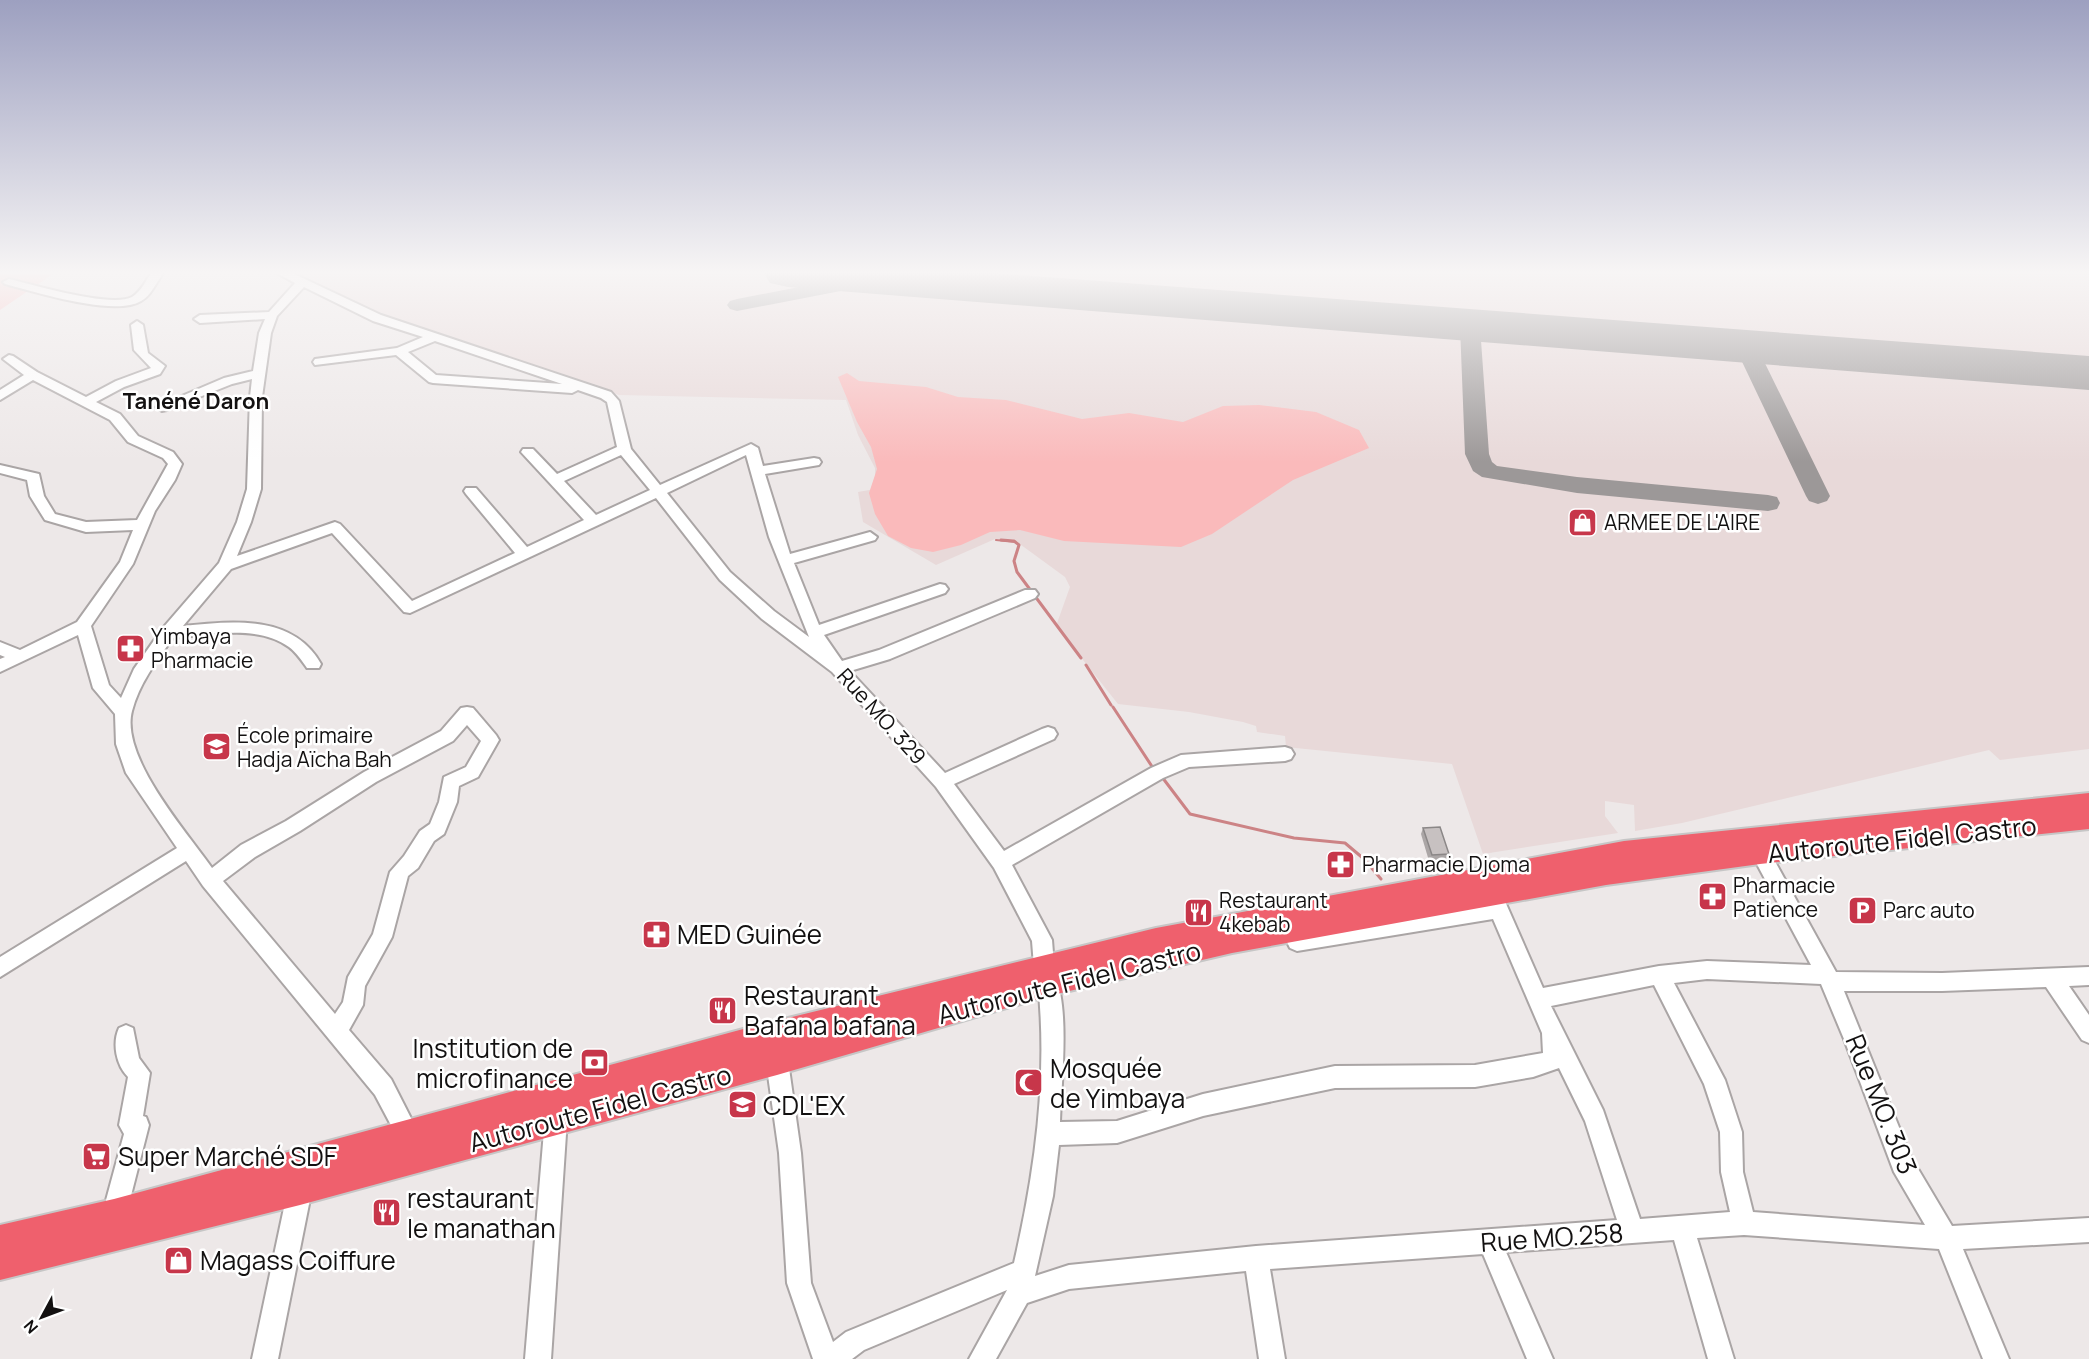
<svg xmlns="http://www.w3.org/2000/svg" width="2089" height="1359" font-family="Manrope,sans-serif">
  <rect width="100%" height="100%" fill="#ede8e8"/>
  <path fill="#e8d9d9" d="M293 272H2089V749L2000 760 1989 750 1682 823 1635 831 1634 805 1605 801V816L1618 833 1483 854 1452 764 1286 747 1285 736 1257 732 1256 726 1243 722 1189 712 1118 704 1056 626 1070 587 1065 577 1013 539H995L936 565 863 522 858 492 875 489V468L858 435 846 400 619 395 394 322Z"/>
  <path fill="#fababb" d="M0 272H56L0 310Z
    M847 373 859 381 926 387 958 397 1006 400 1082 419 1129 413 1183 422 1223 406 1259 405 1316 412 1359 430 1369 448 1293 480 1212 534 1181 547 1064 541 1020 530 990 532 961 545 933 552 911 548 888 536 875 514 869 493 877 469 871 447 857 422 838 377Z"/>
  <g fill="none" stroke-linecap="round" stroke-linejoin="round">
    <path stroke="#cc8385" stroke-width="2" d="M996 540 1015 542"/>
    <path stroke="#cc8385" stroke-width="3" d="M1001 540 1014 541 1019 545 1014 561 1017 572 1081 658
      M1086 665 1111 705
      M1113 707 1153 768
      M1162 777 1190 814 1294 838 1345 843 1364 859 1381 879"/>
    <path fill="#9c9898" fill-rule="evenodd" d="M887 274 894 276 897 280 894 284 856 288 737 311 730 309 727 305 730 301 737 299 856 276Z
      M1470 320 1477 322 1480 326 1489 454 1492 462 1497 466 1577 477 1768 495 1777 497 1780 503 1777 509 1768 511 1577 493 1482 477 1473 471 1465 454 1460 326 1463 322Z
      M1746 341 1753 343 1757 347 1830 496 1827 501 1818 504 1809 501 1806 496 1735 347 1739 343Z"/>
    <path fill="#9c9898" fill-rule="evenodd" d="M763 272H981L2089 356V390L788 287 770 283Z"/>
    <defs>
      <path id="minor" d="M152 272H164C157 281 151 296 141 301 115 317 35 292 5 284L3 282 9 279C34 285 111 308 132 297 141 292 146 280 152 272Z
        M275 272H290L381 315 611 392 619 401 631 449 660 485 751 444 758 448 763 466 814 458 819 459 821 462 819 465 765 474 790 554 870 532 877 537 875 540 794 563 819 625 940 584 945 585 948 589 945 593 824 635 842 661 879 650 1025 590H1035L1038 594 1035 598 890 659 850 671 945 773 1042 729 1048 727 1054 729 1057 734 1054 739 954 784 1004 851 1151 768 1181 755 1285 747 1291 749 1294 754 1291 759 1285 761 1189 767 1163 778 1012 865 1052 940 1054 966 1048 974 1055 976C1070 1009 1061 1085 1060 1122L1117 1121 1203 1094 1335 1066 1475 1065 1543 1053 1542 1033 1493 919 1297 951 1290 948 1287 942 1290 936 1297 933 1487 903 1483 896 1486 890 1493 888 1500 890 1543 988 1659 966 1707 961 1811 965 1751 853 1753 847 1760 845 1767 847 1836 972 1942 973 2089 967V985L2069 986 2089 1015V1043L2082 1040 2046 987 1942 991H1844L1911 1157 1952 1226 2089 1218V1242L1963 1249 2009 1359H1983L1939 1249 1744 1235 1697 1238 1734 1359H1708L1674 1240 1506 1252 1553 1359H1527L1483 1254 1270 1269 1285 1359H1259L1246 1271 1069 1289 1027 1303 996 1359H969L1007 1290 864 1350 852 1359H813L787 1283 779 1153 766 1061 769 1054 777 1051 785 1054 788 1061 801 1153 811 1283 833 1342 846 1332 1014 1263C1035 1171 1048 1078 1038 983L1044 975 1037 973 1034 966 1032 941 994 868 936 787 832 672 762 619 720 580 656 498 410 613 404 612 332 533 231 569 183 626C232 621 293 614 321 664L319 668H307C302 661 296 652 289 647 258 624 208 635 173 638 157 660 139 684 132 711 120 757 186 831 212 868L241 845 286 821 364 772 441 731 461 708 467 707 473 708 496 735 499 740 478 777 459 786 457 802 444 834 434 841 418 868 408 876 392 937 365 986 363 1005 349 1030 391 1079 420 1136 417 1144 409 1147 401 1144 375 1095 203 886 186 861 0 977V957L177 848 126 773 116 744 115 714 93 688 78 635 0 672V659L5 657 0 655V642L20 650 77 622 120 562 133 530 86 532 45 520 30 496 27 480 0 473V465L39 474 44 496 55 514 86 522 137 520 168 464 163 458 128 442 110 420 33 380 0 400V390L24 375 3 359 9 355 13 356 37 372 86 397 116 381 151 368 134 350 131 325 137 321 143 325 148 353 165 366 160 374 124 387 96 402 120 414 138 436 173 452 182 464 175 480 155 511 133 564 91 626 109 685 121 698 134 669 162 629 219 563 237 522 247 489 250 397 252 379 232 384 167 410 162 411 156 407 224 378 253 371 259 333 265 319 200 323 194 319 200 315 269 312 295 283ZM304 287 373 321 423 337 397 348 315 359 313 362 315 365 396 355 429 382 433 383 572 393 578 390 601 398 607 402 617 447 557 474 533 449H523L521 452 584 520 527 547 476 488H466L464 491 466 494 515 553 412 601 340 524 335 522 237 556 251 522 261 489 262 397 271 333 277 316ZM435 341 562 384 436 375 408 352ZM621 455 650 490 596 515 564 481ZM746 455 769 537 809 637 774 611 730 572 667 493ZM467 725 481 741 466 767 444 777 439 802 430 824 420 831 404 856 390 872 373 934 348 977 343 1002 335 1014 223 881 255 857 300 831 376 782 453 741ZM1707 979 1821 984 1844 1039 1894 1172 1925 1225 1753 1212 1743 1172 1742 1132 1725 1080 1674 983ZM1654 985 1704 1084 1720 1132 1721 1172 1730 1212 1640 1219 1603 1110 1551 1006ZM1559 1068 1585 1121 1617 1220 1256 1246 1069 1265 1035 1276 1053 1196 1059 1145 1117 1143 1203 1116 1335 1088 1475 1087 1533 1077Z
        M126 1025 133 1028 139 1058 150 1073 143 1116 146 1117 149 1125 126 1215 122 1223 114 1227 106 1223 102 1215 124 1134 119 1125 128 1077C116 1065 112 1043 119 1028Z
        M556 1108 564 1111 567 1119 551 1359H525L545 1119 548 1111Z
        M300 1177 308 1181 312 1189 278 1359H252L288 1189 292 1181Z"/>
      <path id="highway" d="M2089 793V829L1760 864 1606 885 1232 953 1048 996 777 1075 300 1205 0 1280V1225L114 1199 747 1028 1156 928 1624 841Z"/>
    </defs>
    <use href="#minor" stroke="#aaa5a5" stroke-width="4"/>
    <use href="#highway" stroke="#c6c6c6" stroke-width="4"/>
    <use href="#minor" fill="#fff" fill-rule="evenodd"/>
    <use href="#highway" fill="#ef606d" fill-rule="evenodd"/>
  </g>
  <path fill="#aba6a6" d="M1423 828 1449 854 1446 860 1429 861 1421 834Z"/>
  <path fill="#c7c1c1" stroke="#8b8787" stroke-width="1.5" d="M1440 827 1449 854 1432 855 1423 828Z"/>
  <linearGradient id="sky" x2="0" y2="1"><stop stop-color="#9da0c0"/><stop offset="0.59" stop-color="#f7f5f5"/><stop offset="1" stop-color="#f7f5f5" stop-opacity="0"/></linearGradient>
  <rect width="2089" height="462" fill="url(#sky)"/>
  <defs>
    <symbol id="shop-square" viewBox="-11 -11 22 22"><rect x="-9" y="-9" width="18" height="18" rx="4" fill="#c7364a" stroke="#fff"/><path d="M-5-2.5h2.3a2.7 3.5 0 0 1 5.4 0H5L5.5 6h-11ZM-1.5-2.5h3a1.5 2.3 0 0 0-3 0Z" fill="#fff"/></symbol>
    <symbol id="pharmacy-square" viewBox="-11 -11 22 22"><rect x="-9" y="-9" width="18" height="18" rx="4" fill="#c7364a" stroke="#fff"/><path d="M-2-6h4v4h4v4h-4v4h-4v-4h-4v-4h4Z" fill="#fff"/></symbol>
    <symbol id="school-square" viewBox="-11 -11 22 22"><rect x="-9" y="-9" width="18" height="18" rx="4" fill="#c7364a" stroke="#fff"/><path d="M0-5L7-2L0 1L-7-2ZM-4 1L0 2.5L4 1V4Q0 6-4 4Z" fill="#fff"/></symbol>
    <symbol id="parking-square" viewBox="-11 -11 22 22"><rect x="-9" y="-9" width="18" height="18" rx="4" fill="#c7364a" stroke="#fff"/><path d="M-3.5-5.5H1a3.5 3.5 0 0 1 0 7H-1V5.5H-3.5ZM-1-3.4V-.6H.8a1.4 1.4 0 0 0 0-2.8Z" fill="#fff"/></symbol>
    <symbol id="restaurant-square" viewBox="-11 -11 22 22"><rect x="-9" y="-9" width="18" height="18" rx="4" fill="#c7364a" stroke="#fff"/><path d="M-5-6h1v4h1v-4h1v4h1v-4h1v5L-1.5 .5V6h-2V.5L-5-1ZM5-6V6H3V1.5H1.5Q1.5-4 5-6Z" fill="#fff"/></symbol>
    <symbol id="bank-square" viewBox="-11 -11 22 22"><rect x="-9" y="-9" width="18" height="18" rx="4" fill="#c7364a" stroke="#fff"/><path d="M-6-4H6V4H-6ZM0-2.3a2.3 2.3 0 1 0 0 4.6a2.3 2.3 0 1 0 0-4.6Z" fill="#fff"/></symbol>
    <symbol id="mosque-square" viewBox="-11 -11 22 22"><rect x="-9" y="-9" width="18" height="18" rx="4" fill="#c7364a" stroke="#fff"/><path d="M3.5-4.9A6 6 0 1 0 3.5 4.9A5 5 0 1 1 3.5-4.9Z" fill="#fff"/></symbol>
    <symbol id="supermarket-square" viewBox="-11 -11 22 22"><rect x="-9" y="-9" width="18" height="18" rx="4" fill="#c7364a" stroke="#fff"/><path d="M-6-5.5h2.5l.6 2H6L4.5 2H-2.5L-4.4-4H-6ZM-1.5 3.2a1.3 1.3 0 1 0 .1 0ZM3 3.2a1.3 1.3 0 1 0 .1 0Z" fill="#fff"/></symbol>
  </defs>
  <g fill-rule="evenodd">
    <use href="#shop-square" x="1566" y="506" width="33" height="33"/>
    <use href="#pharmacy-square" x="114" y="632" width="33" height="33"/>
    <use href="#school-square" x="200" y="730" width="33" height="33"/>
    <use href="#pharmacy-square" x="1324" y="848" width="33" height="33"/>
    <use href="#pharmacy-square" x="1696" y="880" width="33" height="33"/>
    <use href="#parking-square" x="1846" y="894" width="33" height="33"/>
    <use href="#restaurant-square" x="1182" y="896" width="33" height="33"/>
    <use href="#pharmacy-square" x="640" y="918" width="33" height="33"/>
    <use href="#restaurant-square" x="706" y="994" width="33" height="33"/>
    <use href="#bank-square" x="578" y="1046" width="33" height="33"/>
    <use href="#mosque-square" x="1012" y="1066" width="33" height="33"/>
    <use href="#school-square" x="726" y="1088" width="33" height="33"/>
    <use href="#supermarket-square" x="80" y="1140" width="33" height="33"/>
    <use href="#restaurant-square" x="370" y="1196" width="33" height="33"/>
    <use href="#shop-square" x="162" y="1244" width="33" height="33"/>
  </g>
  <g text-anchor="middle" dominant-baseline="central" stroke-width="5" stroke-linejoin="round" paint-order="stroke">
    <g font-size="21" fill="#131111" stroke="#fff" text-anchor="start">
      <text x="1604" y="522">ARMEE DE L'AIRE</text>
      <text x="151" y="636">Yimbaya<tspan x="151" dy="24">Pharmacie</tspan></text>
      <text x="237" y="735">École primaire<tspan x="237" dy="24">Hadja Aïcha Bah</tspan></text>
      <text x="1362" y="864">Pharmacie Djoma</text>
      <text x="1733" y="885">Pharmacie<tspan x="1733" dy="24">Patience</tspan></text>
      <text x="1219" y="900">Restaurant<tspan x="1219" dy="24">4kebab</tspan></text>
      <text x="1883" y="910">Parc auto</text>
    </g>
    <g font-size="21" fill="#131111" stroke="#fff">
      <text transform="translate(882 716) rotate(48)">Rue MO. 329</text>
    </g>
    <g font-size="22" font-weight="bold" fill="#131111" stroke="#fff">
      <text x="196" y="401">Tanéné Daron</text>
    </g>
    <g font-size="26" fill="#131111" stroke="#fff">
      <text transform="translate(1902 839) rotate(-6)">Autoroute Fidel Castro</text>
      <text transform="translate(1069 982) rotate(-14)">Autoroute Fidel Castro</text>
      <text transform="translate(1882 1104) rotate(68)">Rue MO. 303</text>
      <text transform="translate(600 1108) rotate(-15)">Autoroute Fidel Castro</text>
      <text transform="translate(1552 1237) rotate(-4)">Rue MO.258</text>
    </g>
    <g font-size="26" fill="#131111" stroke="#fff" text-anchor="start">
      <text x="677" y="934">MED Guinée</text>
      <text x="744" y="995">Restaurant<tspan x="744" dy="30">Bafana bafana</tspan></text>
      <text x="573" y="1048" text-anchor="end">Institution de<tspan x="573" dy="30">microfinance</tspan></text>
      <text x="1050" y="1068">Mosquée<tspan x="1050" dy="30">de Yimbaya</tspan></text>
      <text x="763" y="1105">CDL'EX</text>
      <text x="118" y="1156">Super Marché SDF</text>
      <text x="407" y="1198">restaurant<tspan x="407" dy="30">le manathan</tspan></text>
      <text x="200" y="1260">Magass Coiffure</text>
    </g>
  </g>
  <g transform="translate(42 1317) rotate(229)" stroke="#ffffff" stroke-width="4.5" paint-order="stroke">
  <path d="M0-4.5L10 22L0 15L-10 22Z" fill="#131111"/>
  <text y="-9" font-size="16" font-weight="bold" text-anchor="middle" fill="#131111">N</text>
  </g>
</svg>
